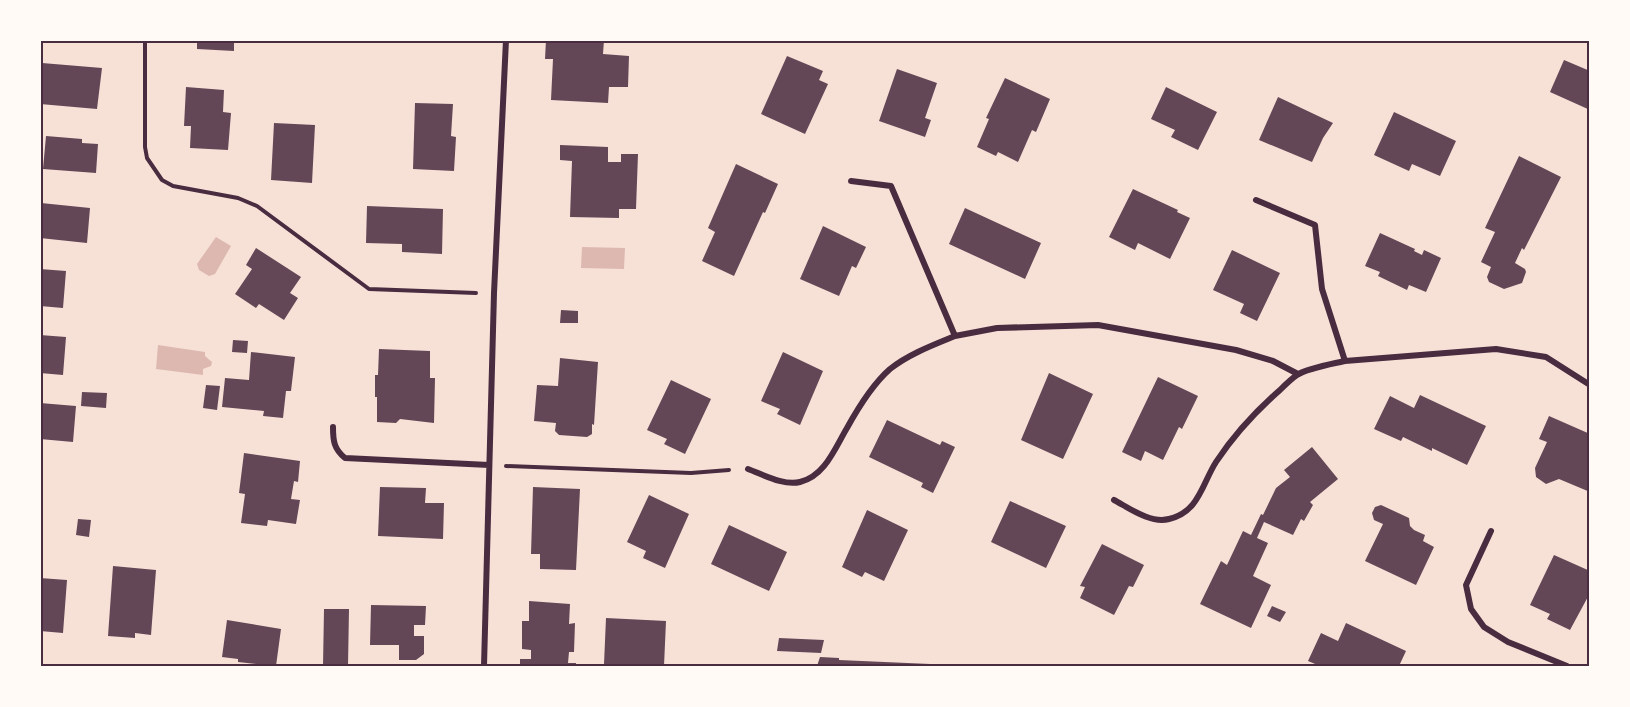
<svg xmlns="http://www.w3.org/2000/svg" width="1630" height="707" font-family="'Noto Sans',sans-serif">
  <rect width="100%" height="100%" fill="#f7e1d7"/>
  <path fill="#dcb8b0" d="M216 237 231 246 215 274 209 276 199 270 197 264Z
    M582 247 625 248 624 269 581 268Z
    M158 345 205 352V356L212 362 211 366 203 369V375L156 369Z"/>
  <path fill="#644757" d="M197 40H234V51L197 49Z
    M546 40H604L603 54 629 56 628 87H609L608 103 551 100 553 59H545Z
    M787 56 823 71 819 80 828 84 805 134 761 114Z
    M1564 60 1590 71V110L1550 92Z
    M42 63 102 68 97 109 40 104Z
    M897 69 937 83 925 118 931 120 925 137 879 121Z
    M1005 78 1050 99 1036 132 1032 130 1018 162 998 152 996 156 977 147 989 119 986 118Z
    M186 87 224 90 223 112 231 113 228 150 190 148 191 126H184Z
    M1166 87 1217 112 1198 150 1171 137 1175 130 1151 119Z
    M1278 97 1333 123 1323 138 1312 162 1259 140Z
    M415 103 453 104 451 136 456 137 454 171 413 169Z
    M1394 112 1456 141 1440 176 1412 164 1409 171 1374 155Z
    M274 123 315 125 312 183 271 180Z
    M46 136 82 139V143L98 144 96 173 43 169Z
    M560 145 608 147V162H621V154H638L636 209H619V218L570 217 572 161 560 160Z
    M1519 156 1561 177 1524 250 1522 248 1515 263 1525 269 1526 272 1522 283 1504 289 1489 282 1487 277 1491 267 1481 262 1495 232 1485 228Z
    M736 164 778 184 765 213 763 212 734 276 702 261 715 232 708 228Z
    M1133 189 1178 210 1177 212 1190 218 1170 259 1138 243 1135 250 1109 237Z
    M41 203 90 208 87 243 40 238Z
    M367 206 443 209 442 254 402 252V244L366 243Z
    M965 208 1041 243 1025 279 949 244Z
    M823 226 866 247 856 268 852 266 839 296 800 279Z
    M1380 233 1415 249 1414 251 1422 255 1424 250 1441 258 1426 292 1409 285 1407 290 1378 276 1380 272 1365 266Z
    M256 248 301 277 290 293 298 298 284 320 259 304 256 308 235 294 252 269 246 265Z
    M1232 250 1280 273 1257 321 1240 313 1244 304 1213 290Z
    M40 269 66 271 63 308 40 306Z
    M561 310 578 311V323H560Z
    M40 335 66 337 63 375 40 373Z
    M233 340 248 341 247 353 232 352Z
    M379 349 430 351V378H435L434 423 400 419 396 423 377 422V397H375V375H378Z
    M251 352 295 357 291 391H286L283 418 263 416 264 411 222 407 225 378 249 380Z
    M783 352 823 371 800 425 777 414 780 409 761 401Z
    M560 358 598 362 594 425 592 424V434L587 437 559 435 555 431 556 423 534 421 537 385 558 386Z
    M1049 373 1093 394 1063 459 1021 440Z
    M1158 377 1198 396 1182 429 1179 427 1163 460 1145 451 1141 461 1122 452Z
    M671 380 711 399 685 454 664 444 667 439 647 430Z
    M206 385 220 386 217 410 203 408Z
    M82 392 107 393 106 408 81 406Z
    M1420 395 1486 426 1467 465 1432 448V451L1403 437 1401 441 1374 429 1390 396 1414 408Z
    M40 403 76 406 73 442 40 439Z
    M1549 416 1590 434V492L1559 479 1546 484 1536 477 1535 468 1547 442 1539 439Z
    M887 420 940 445 942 441 955 447 933 493 921 487 923 483 869 457Z
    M1312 447 1338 479 1310 502 1313 505 1304 521 1301 519 1293 535 1264 522 1257 538 1268 543 1253 576 1271 585 1251 628 1200 604 1221 561 1227 565 1243 531 1251 535 1261 514 1263 515 1276 488 1290 477 1284 470Z
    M244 453 300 461 298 482 294 481 291 499 300 500 296 524 268 520 267 526 241 523 245 494 239 493Z
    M380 487 426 488 425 503H444L443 539 378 536Z
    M533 487 580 489 576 570 540 569V554H531Z
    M649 495 689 514 665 568 643 558 646 551 627 542Z
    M1010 501 1066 526 1046 568 991 542Z
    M1381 505 1409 518 1410 526 1414 530 1425 535 1423 541 1434 547 1416 585 1365 561 1383 524 1374 520 1372 513 1375 507Z
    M867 510 908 530 884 581 865 572 862 577 842 567Z
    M78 519 91 520 89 537 76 535Z
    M729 525 787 552 769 591 711 564Z
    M1102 544 1144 565 1133 587 1129 586 1114 615 1080 598 1085 587 1080 586Z
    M1554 555 1590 571V593L1570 630 1547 619 1550 614 1530 605Z
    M113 566 156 570 151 635 135 633V638L108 636Z
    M40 578 67 580 63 633 40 631Z
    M529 601 570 604 569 624 575 623 574 652H569L568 663H576V666H520V659H531V650L522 649V621H529Z
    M371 605 426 606 425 625H414V636H424V654L416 660H399V645H370Z
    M1272 606 1286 612 1280 622 1267 616Z
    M324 609H349L348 666H323Z
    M606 618 666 621 664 666 604 664Z
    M227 620 281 629 276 666 238 662V659L222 657Z
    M1346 623 1406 651 1399 666H1320L1308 661 1321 633 1338 641Z
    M779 638 824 640 821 653 777 651Z
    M820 657 839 658V660L953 665V666H817Z"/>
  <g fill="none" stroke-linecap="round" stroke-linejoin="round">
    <path stroke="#4a2c40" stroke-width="4" d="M145 40V147L147 158 162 180 173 186 238 198 257 206 369 289 476 293
      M506 466 691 473 729 470"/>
    <path stroke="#4a2c40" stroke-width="6" d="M851 181 891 186 955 336 997 328 1098 325 1236 350 1273 361 1298 374
      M1256 200 1315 225 1322 289 1345 361 1496 349 1546 357 1590 385
      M333 427C333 441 334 449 345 458L489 465
      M748 469C764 475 784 486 800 482 825 476 835 448 847 428 858 408 873 384 890 369 909 354 933 345 955 336
      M1114 500C1129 508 1151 524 1169 519 1199 512 1202 484 1216 462 1234 435 1256 411 1280 390 1285 385 1291 379 1297 375 1308 368 1332 364 1345 361
      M1491 531 1466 585 1471 609 1484 627 1508 642 1567 666
      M484 666 494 293 506 40"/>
  </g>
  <rect width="1630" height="707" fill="none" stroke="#fffaf5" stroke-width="84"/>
  <rect x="42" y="42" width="1546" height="623" fill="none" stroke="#4a2c40" stroke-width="2"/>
</svg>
